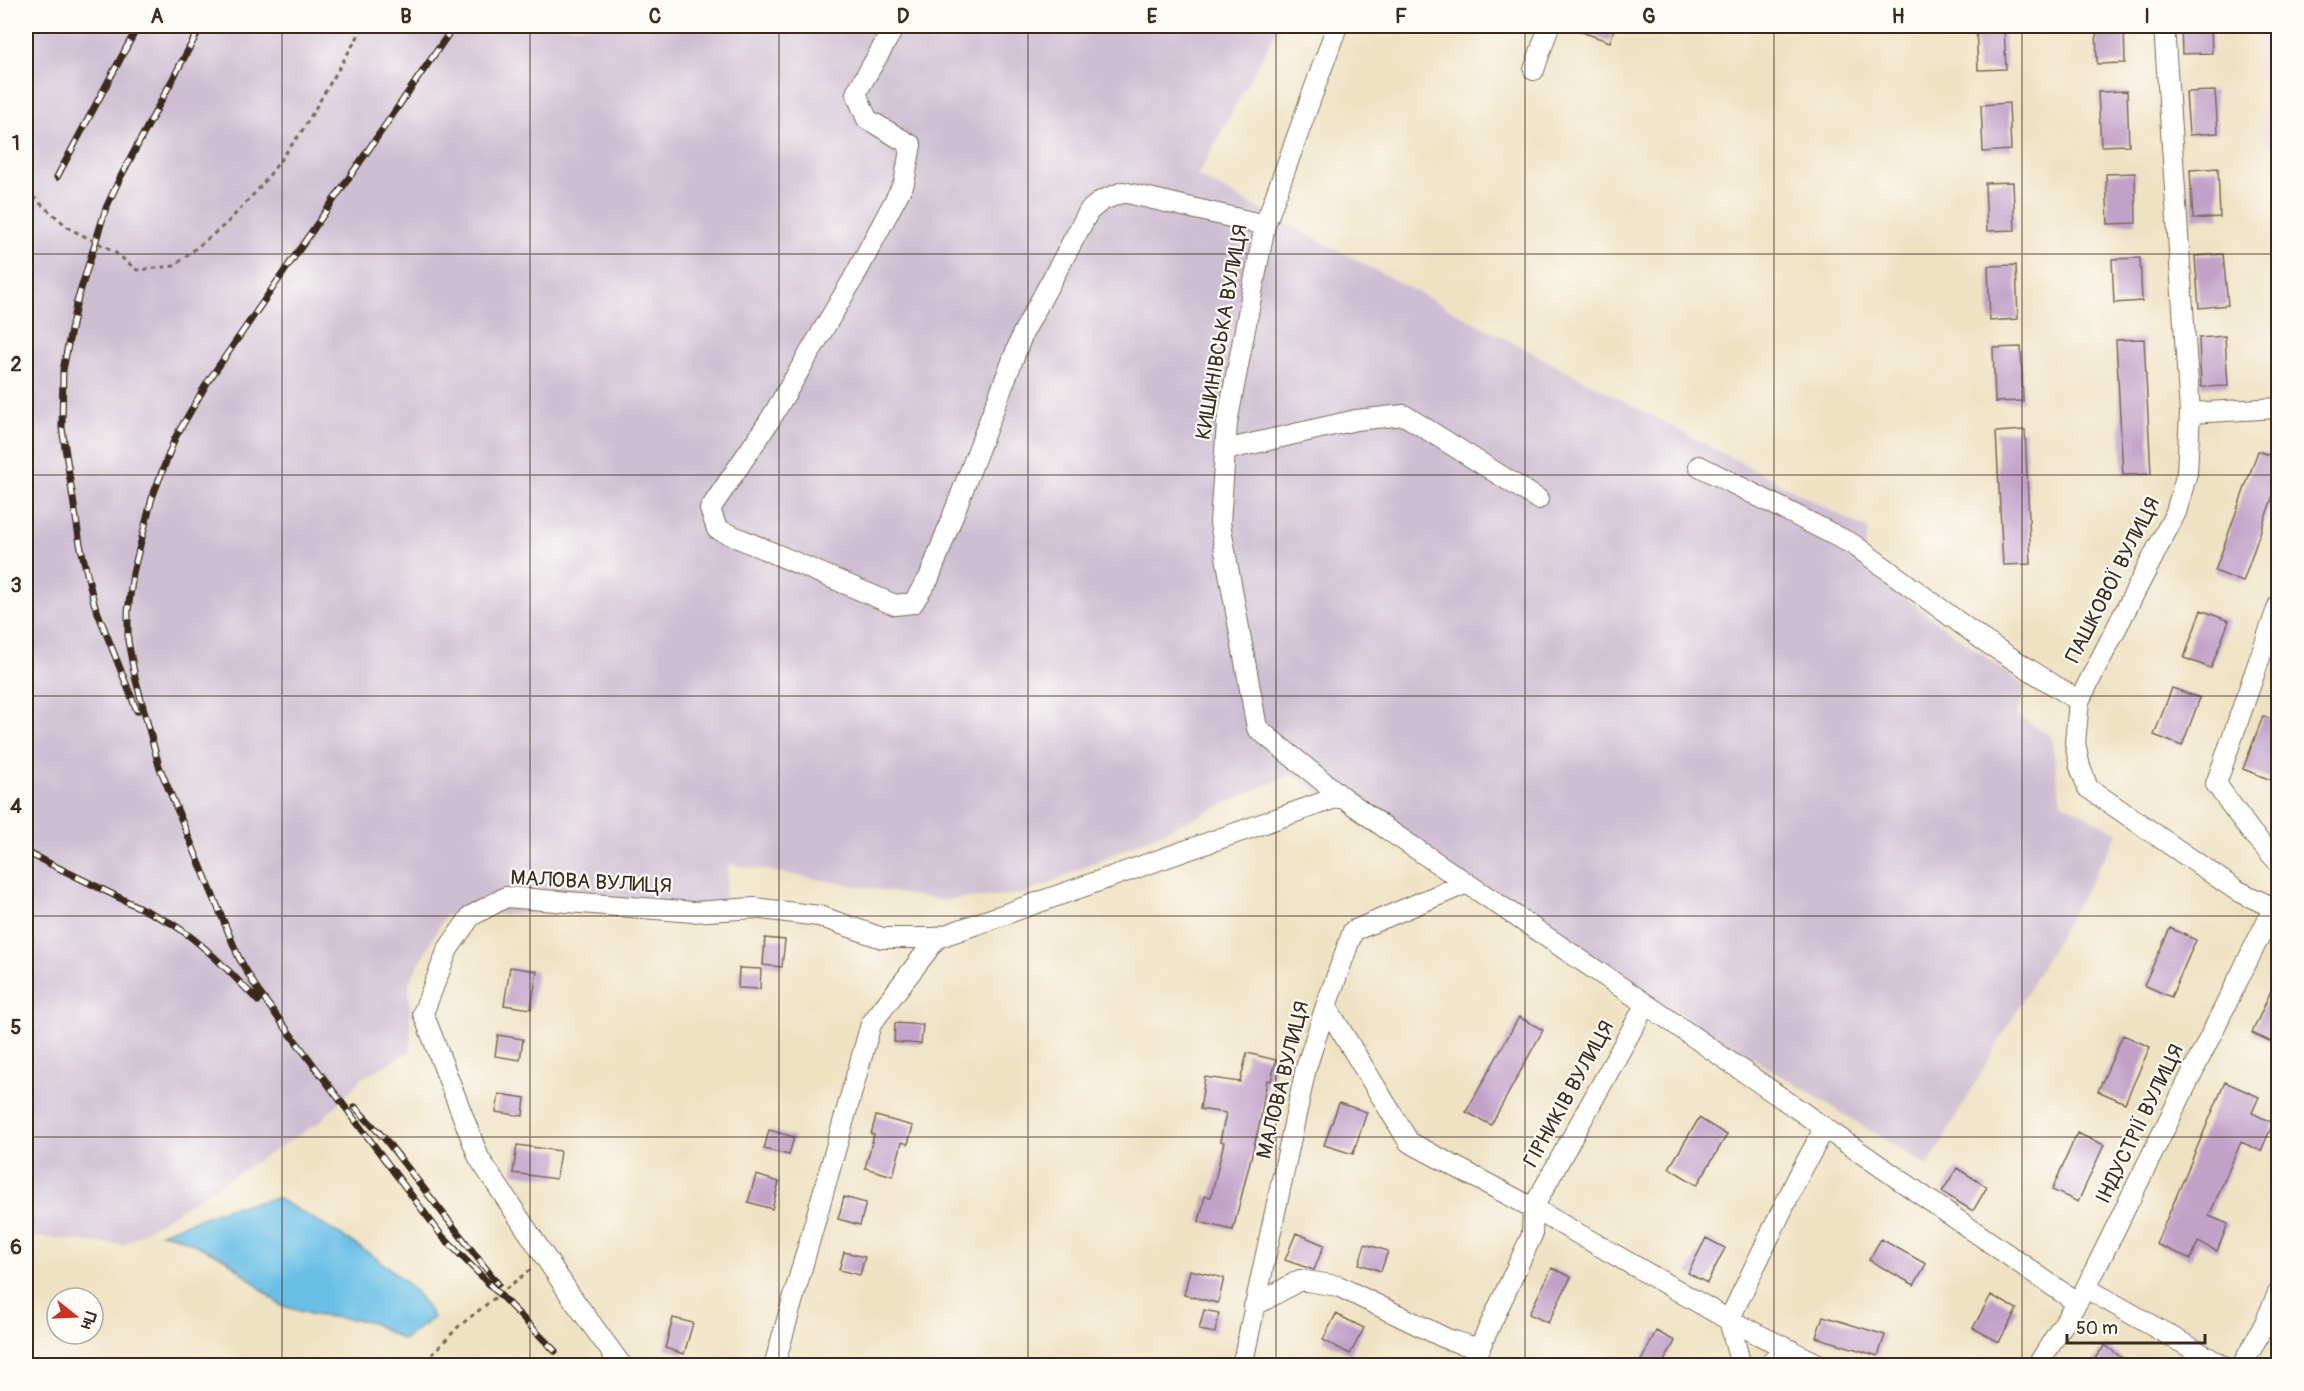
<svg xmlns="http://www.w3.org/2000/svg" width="2304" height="1391" font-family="Pangolin,sans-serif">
  <rect width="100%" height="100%" fill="#fdfcf7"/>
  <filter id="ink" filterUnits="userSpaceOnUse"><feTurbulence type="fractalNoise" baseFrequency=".0167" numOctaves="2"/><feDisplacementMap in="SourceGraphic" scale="12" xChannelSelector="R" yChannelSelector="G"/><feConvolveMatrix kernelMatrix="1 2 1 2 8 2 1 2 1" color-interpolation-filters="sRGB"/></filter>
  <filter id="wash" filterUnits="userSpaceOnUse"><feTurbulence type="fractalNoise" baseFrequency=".008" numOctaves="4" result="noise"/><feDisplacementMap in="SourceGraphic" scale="24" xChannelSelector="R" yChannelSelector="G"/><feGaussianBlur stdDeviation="1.35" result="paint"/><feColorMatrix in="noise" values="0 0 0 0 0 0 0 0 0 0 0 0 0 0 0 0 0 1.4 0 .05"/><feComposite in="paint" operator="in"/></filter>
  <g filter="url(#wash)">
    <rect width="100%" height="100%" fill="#efe2c3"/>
    <path fill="#f0d0e5" d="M2258 26H2278V142L2265 143Z"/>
    <path fill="#cebed2" d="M26 26H1279L1197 176 1868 530 1862 567 2026 687 2016 715 2051 736 2061 802 2118 833 1928 1166 1291 774 1025 894 939 900 729 864 723 907 445 916 409 982 411 1051 362 1078 320 1122 123 1245 26 1236Z"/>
    <path fill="#69bfe6" stroke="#527482" stroke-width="1.5" d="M277 1198C323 1226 410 1268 433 1318L403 1340 369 1321 313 1315 280 1305 226 1259 179 1237 161 1233 228 1208Z"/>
    <g id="blocks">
      <path fill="#c2a1c9" d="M1570 26H1615L1610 42 1570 28Z
        M1976 26H2004L2006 69 1978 70Z
        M2096 26H2124L2125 63 2097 64Z
        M2181 26H2211L2212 53 2182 54Z
        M2127 91 2129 145 2101 146 2098 92Z
        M2215 91 2218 133 2189 135 2186 92Z
        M2009 103 2011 150 1983 152 1981 105Z
        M2218 168 2220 217 2193 219 2190 170Z
        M2135 173 2136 223 2108 224 2106 174Z
        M2013 182 2015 230 1987 231 1985 183Z
        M2223 254 2228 305 2199 308 2195 256Z
        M2140 258 2142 301 2114 303 2112 259Z
        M2016 265 2018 319 1990 321 1988 266Z
        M2225 336 2228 386 2201 387 2199 338Z
        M2144 339 2151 474 2123 475 2116 340Z
        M2021 347 2023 401 1995 402 1993 348Z
        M2025 430 2031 564 2003 565 1996 432Z
        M2258 451 2278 458V481L2243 582 2215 571Z
        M2201 610 2229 621 2211 668 2184 658Z
        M2172 688 2200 698 2182 746 2154 735Z
        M2263 716 2278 721V759L2271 780 2243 769Z
        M2170 928 2196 940 2171 997 2144 985Z
        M765 938 785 940 782 967 763 965Z
        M510 967 537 971 531 1009 504 1005Z
        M739 968 761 969 760 989 738 988Z
        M2278 975V1045L2252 1033Z
        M1519 1017 1543 1030 1491 1125 1466 1112Z
        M895 1023 923 1025 921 1044 894 1042Z
        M498 1035 523 1039 520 1060 495 1056Z
        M2123 1035 2150 1047 2125 1103 2098 1091Z
        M1247 1053 1276 1060 1271 1081 1267 1080 1260 1122 1233 1230 1199 1222 1205 1196 1211 1197 1224 1142 1220 1141 1226 1113 1200 1109 1205 1077 1240 1082Z
        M2225 1082 2259 1097 2252 1113 2273 1123 2261 1151 2241 1142 2209 1216 2228 1224 2217 1251 2198 1242 2191 1259 2156 1244Z
        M499 1094 525 1098 523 1116 496 1112Z
        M1339 1103 1367 1112 1353 1154 1324 1145Z
        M876 1116 913 1126 908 1144 902 1142 893 1176 865 1168 874 1135 871 1134Z
        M1699 1118 1727 1135 1697 1185 1669 1168Z
        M769 1130 794 1137 789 1155 764 1149Z
        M2077 1133 2104 1145 2078 1202 2052 1190Z
        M517 1145 560 1151 556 1179 513 1173Z
        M1957 1168 1987 1187 1973 1211 1942 1192Z
        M756 1175 779 1182 772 1209 748 1202Z
        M844 1197 866 1203 860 1225 838 1219Z
        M1296 1233 1324 1245 1314 1270 1285 1260Z
        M1706 1238 1725 1248 1707 1283 1688 1273Z
        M1881 1239 1926 1264 1914 1285 1869 1260Z
        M1365 1244 1388 1251 1381 1271 1359 1264Z
        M844 1252 865 1257 860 1275 839 1270Z
        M1552 1268 1571 1277 1548 1323 1529 1314Z
        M1190 1270 1224 1278 1218 1303 1184 1295Z
        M1991 1295 2017 1309 1999 1342 1973 1328Z
        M1204 1310 1219 1313 1215 1333 1199 1330Z
        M1336 1314 1364 1328 1350 1354 1323 1340Z
        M1823 1316 1885 1335 1878 1356 1816 1337Z
        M673 1318 693 1323 684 1354 665 1348Z
        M1656 1331 1675 1341 1662 1365H1639Z
        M2105 1345 2131 1365H2090Z"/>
    </g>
  </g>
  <g filter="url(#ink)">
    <use href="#blocks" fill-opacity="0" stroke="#7a6a58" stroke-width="1.5"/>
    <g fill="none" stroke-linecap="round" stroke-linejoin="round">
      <defs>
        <path id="minor" d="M895 26 856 93 867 119 911 145 904 183 853 279 770 420 710 509 717 529 895 605 913 603 929 578 1023 333 1089 211 1101 201 1123 192 1265 225
          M1337 26 1265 225 1227 423 1220 523 1257 728 1341 796 1388 830 1646 1004 2076 1302
          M2164 26 2190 413 2187 473 2176 512 2079 701 2075 743 2080 767 2088 788 2236 890 2278 910
          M1534 70 1549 26
          M2190 413 2278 408
          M1225 450 1356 420 1404 415 1538 499
          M1699 466 1854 545 1983 640 2079 701
          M2278 606 2216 784 2251 832 2278 862
          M1326 1006 1409 1142 1533 1208 1729 1320 1822 1366
          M2086 1288 2223 1366
          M1254 1306 1300 1280 1338 1286 1447 1339 1480 1349
          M622 1366 573 1299 479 1158 423 1013 448 949 471 916 506 897 693 912 754 908 819 916 882 938H937
          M774 1366 871 1024 937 938 1341 796
          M1242 1366 1306 1068 1326 1006 1353 931 1467 883
          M1471 1366 1532 1235 1533 1208 1646 1004
          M1741 1366 1729 1320 1798 1177 1824 1129
          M1769 1366 1773 1360 1791 1350
          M2037 1366 2086 1288 2273 909 2278 901
          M2242 1366 2265 1323 2278 1293"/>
      </defs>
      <use href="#minor" stroke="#7a6a58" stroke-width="22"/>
      <path stroke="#7a6a58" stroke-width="3" stroke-dasharray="4.5 4.5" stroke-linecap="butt" d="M26 191 70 229 112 250 137 270 174 266 227 223 262 185 302 131 364 26
        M418 1366 425 1362 458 1327 531 1269"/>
      <use href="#minor" stroke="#fff" stroke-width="20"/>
      <defs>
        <path id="rail" d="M454 26 207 383 175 438 152 498 133 573 128 611V641L135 677 159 766 239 958 258 991 442 1236 555 1351
          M57 177 138 26
          M137 711 94 603 80 544 62 428 63 370 76 305 106 208 119 180 201 26
          M26 852 171 923C204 944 230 972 258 1001
          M355 1107 385 1139 498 1284"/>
      </defs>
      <use href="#rail" stroke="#3b2a1e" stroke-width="7"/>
      <use href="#rail" stroke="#fdfcf7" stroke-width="4.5" stroke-dasharray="14" stroke-linecap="butt"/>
    </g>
  </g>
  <path fill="none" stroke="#3b2a1e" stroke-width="1.5" stroke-opacity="0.55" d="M282 26V1366M530 26V1366M779 26V1366M1028 26V1366M1276 26V1366M1525 26V1366M1774 26V1366M2022 26V1366M26 254H2278M26 475H2278M26 696H2278M26 916H2278M26 1137H2278"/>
  <g text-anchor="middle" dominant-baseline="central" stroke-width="4.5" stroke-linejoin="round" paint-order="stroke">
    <g font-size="21" fill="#3b2a1e" stroke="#fdfcf7">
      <text transform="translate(1222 332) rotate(-80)">КИШИНІВСЬКА ВУЛИЦЯ</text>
      <text transform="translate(2113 580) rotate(-63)">ПАШКОВОЇ ВУЛИЦЯ</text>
      <text transform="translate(591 882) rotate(3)">МАЛОВА ВУЛИЦЯ</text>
      <text transform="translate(1283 1080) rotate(-76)">МАЛОВА ВУЛИЦЯ</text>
      <text transform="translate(1569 1094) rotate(-61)">ГІРНИКІВ ВУЛИЦЯ</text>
      <text transform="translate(2140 1124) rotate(-64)">ІНДУСТРІЇ ВУЛИЦЯ</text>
    </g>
  </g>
  <rect width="2304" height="1391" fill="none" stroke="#fdfcf7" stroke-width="66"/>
  <g transform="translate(75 1316) rotate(108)"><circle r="28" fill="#fdfcf7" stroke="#afa8a0" stroke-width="1.5"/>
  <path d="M0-4.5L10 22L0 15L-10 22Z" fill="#c8321e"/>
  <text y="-9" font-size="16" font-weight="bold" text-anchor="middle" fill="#3b2a1e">Пн</text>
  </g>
  <path d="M2067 1334v9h138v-9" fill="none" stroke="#3b2a1e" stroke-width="3"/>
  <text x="2076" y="1334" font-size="18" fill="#3b2a1e" stroke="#fdfcf7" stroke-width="4.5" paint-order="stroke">50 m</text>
  <rect x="33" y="33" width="2238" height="1325" fill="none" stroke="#3b2a1e" stroke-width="2"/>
  <g font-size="20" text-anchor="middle" font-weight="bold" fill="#3b2a1e">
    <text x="157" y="23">A</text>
    <text x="406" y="23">B</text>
    <text x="655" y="23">C</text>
    <text x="903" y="23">D</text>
    <text x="1152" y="23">E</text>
    <text x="1401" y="23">F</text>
    <text x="1649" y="23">G</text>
    <text x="1898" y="23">H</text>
    <text x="2147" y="23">I</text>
    <text x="16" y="150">1</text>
    <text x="16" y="371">2</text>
    <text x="16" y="592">3</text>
    <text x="16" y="813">4</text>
    <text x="16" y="1034">5</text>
    <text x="16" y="1254">6</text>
  </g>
</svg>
